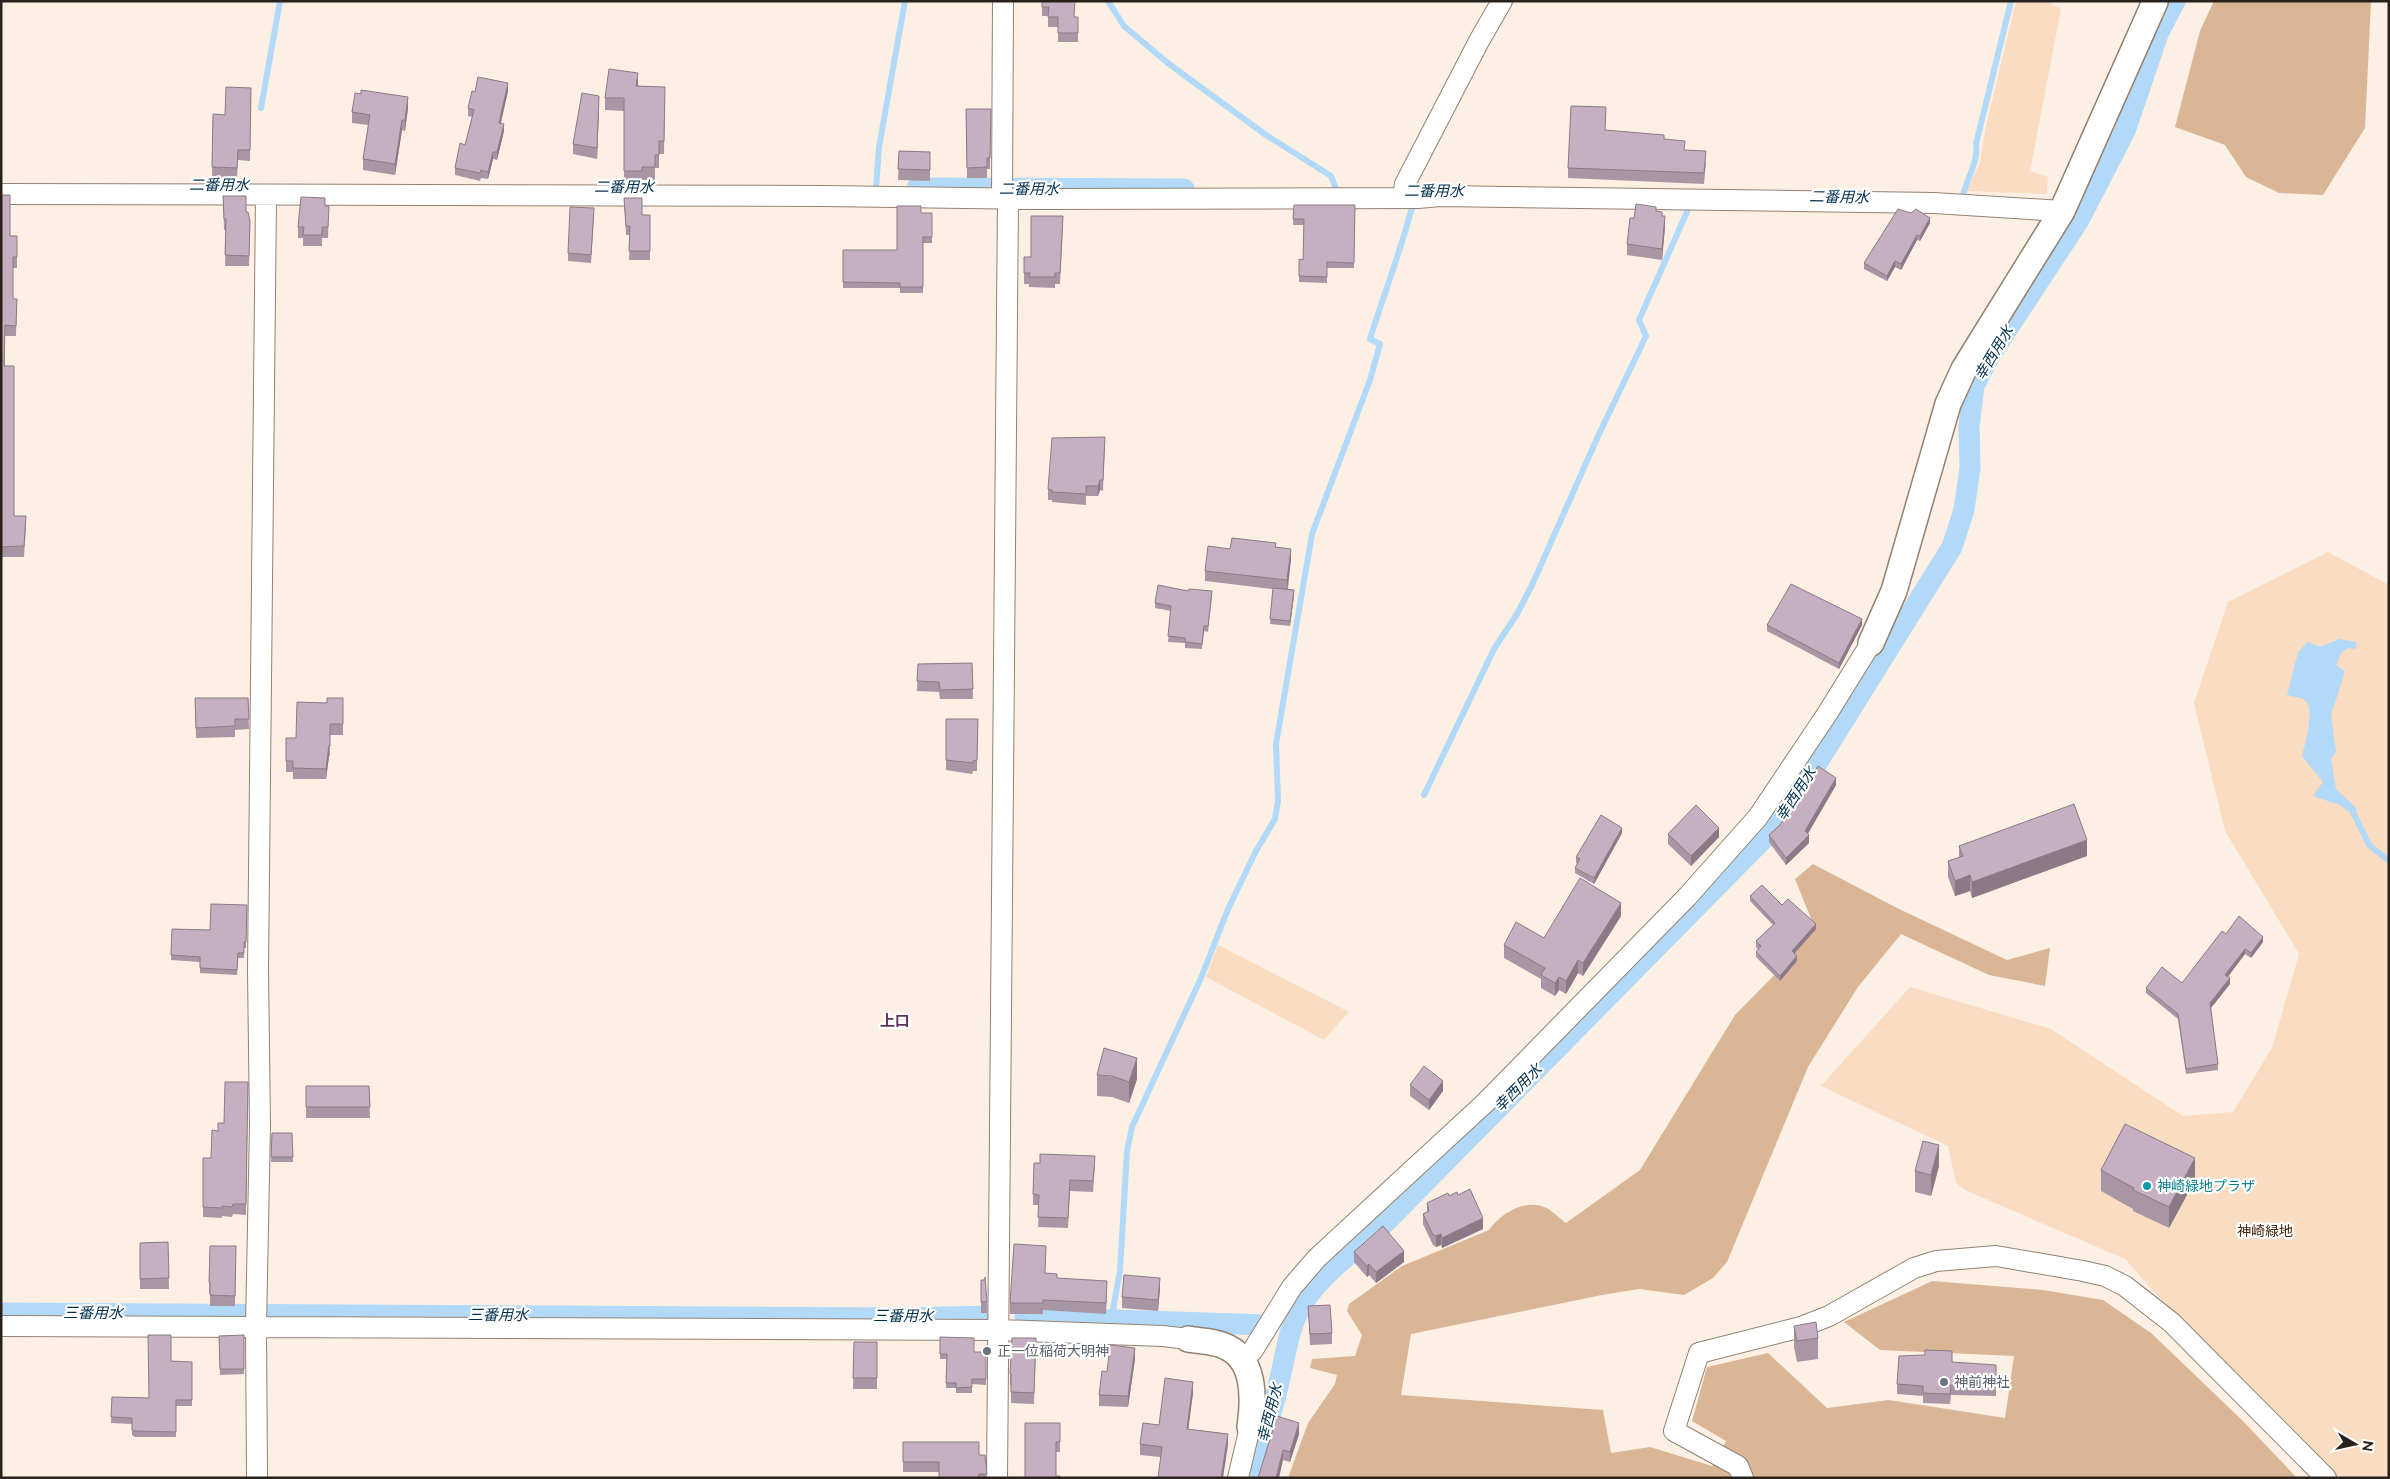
<svg xmlns="http://www.w3.org/2000/svg" width="2390" height="1479" font-family="Raleway,'Noto Sans JP',sans-serif">
  <rect width="100%" height="100%" fill="#fcf0e5"/>
  <path fill="#fadcc2" d="M2016 1H2046L2061 9 2030 171 2048 177 2047 194 1967 191 1980 162 1986 126Z
    M2328 552 2389 585V1478H2321L2125 1259 1967 1191 1956 1183 1948 1146 1821 1086 1910 987 2051 1029 2183 1116 2233 1112 2272 1048 2299 954 2225 831 2194 703 2228 602Z
    M1218 945 1349 1012 1324 1040 1206 977Z"/>
  <path fill="#dab696" d="M2214 1H2371L2365 128 2323 195 2279 193 2246 177 2225 145 2175 127 2200 31Z
    M1813 864 1897 908 2007 960 2050 948 2045 986 1989 975 1901 934 1858 987 1808 1067 1727 1262 1713 1278 1684 1295 1639 1289 1602 1295 1411 1334 1401 1395 1603 1410 1611 1453 1650 1447 1712 1466 1726 1441 1692 1421 1707 1367 1768 1353 1827 1408 1889 1400 2005 1418 2014 1356 1880 1350 1844 1322 1932 1281 2043 1290 2103 1300 2151 1333 2243 1421 2297 1478H1288L1308 1423 1335 1384 1337 1375 1310 1368 1312 1359 1355 1356 1362 1335 1347 1311 1349 1304 1402 1266 1489 1230C1500 1214 1524 1199 1544 1207 1551 1209 1560 1219 1566 1223L1640 1170 1735 1015 1790 959 1814 926 1795 879Z"/>
  <path fill="#b2d9f8" d="M2339 639 2356 642V649L2348 648 2341 653 2336 665 2345 671 2331 715 2336 752 2331 759 2336 789 2357 809 2353 815 2340 805 2313 796 2323 782 2302 756C2305 744 2315 709 2306 701 2302 697 2293 697 2287 695L2298 652 2308 642 2320 647Z"/>
  <g fill="none" stroke-linecap="round" stroke-linejoin="round">
    <path stroke="#b2d9f8" stroke-width="6" d="M1108 1 1124 26 1169 64 1266 135 1331 176 1337 191
      M261 108 280 1
      M876 188 879 147 905 1
      M1962 200C1965 181 1979 162 1976 144L2011 1
      M1424 795 1494 649 1517 614 1532 585 1599 434 1646 336 1639 320 1687 212
      M2354 814 2369 845 2389 861
      M1111 1320 1120 1271 1127 1151 1132 1127 1201 978 1228 909 1256 851 1275 819 1278 801 1276 744 1312 534 1370 380 1380 344 1370 339C1384 294 1401 250 1413 204"/>
    <path stroke="#b2d9f8" stroke-width="21" d="M917 188 1184 189
      M1 1313 898 1318 994 1316
      M1025 1317 1267 1325
      M1253 1478C1261 1446 1272 1414 1279 1382 1286 1355 1288 1327 1303 1303 1322 1274 1350 1254 1376 1232L1781 821 1952 547 1964 510 1970 468 1969 426 1974 386 1989 357 2079 220 2125 131 2158 34 2175 1"/>
    <defs>
      <path id="minor" d="M1 194 824 196 1040 199 1418 198 1440 196 1934 203 2062 211
        M1002 198 1003 1
        M1403 198 1405 184 1479 41 1502 1
        M1 1326 999 1330 1163 1336 1188 1339
        M1242 1360 1253 1350 1292 1287 1317 1258 1485 1103 1687 897 1758 817 1827 714 1871 643
        M257 1478 256 1326 260 1126 258 970 266 196
        M997 1478 1008 198
        M1238 1478 1250 1427
        M1743 1478 1738 1466 1674 1431 1699 1353 1801 1327 1829 1316 1914 1268 1936 1261 1996 1256 2083 1271 2105 1276 2125 1286 2171 1322 2326 1478"/>
      <path id="tertiary" d="M1871 643 1894 591 1948 404 1964 369 2062 211 2155 2
        M1188 1339C1199 1341 1212 1341 1222 1345 1256 1357 1254 1398 1250 1427"/>
    </defs>
    <use href="#minor" stroke="#948171" stroke-width="22"/>
    <use href="#tertiary" stroke="#948171" stroke-width="28"/>
    <use href="#minor" stroke="#fff" stroke-width="20"/>
    <use href="#tertiary" stroke="#fff" stroke-width="25"/>
  </g>
  <path fill="#a996a5" d="M1042 1 1075 17H1078V42H1058V27H1048V16H1042Z
    M638 86 665 100 664 154H659V168H655V180H642V184H624V111L605 110V98Z
    M251 88 250 161 238 160 237 178H212L213 114 225 115Z
    M508 91 501 123 504 131 497 160 493 159 488 179 481 178 480 181 455 175V168L465 145 472 117 468 116V108L475 92Z
    M599 106 597 159 573 154V144Z
    M408 108 405 131 402 130 395 175 363 170V159L368 125 352 123V112Z
    M966 109H991L990 169H987V178H967Z
    M1664 139 1685 150 1706 162 1704 184 1568 178V168Z
    M899 151 930 152V181L898 180Z
    M1 195 10 236H17V268H13V299H17L16 336H5V366L14 516 26 527 24 557H1Z
    M223 196 246 212 250 221 249 266H225L226 230H224Z
    M624 198 642 215H650V260H629L630 235H626Z
    M1294 205H1355L1354 268H1327V283L1299 282V259L1303 260 1304 225H1293Z
    M325 206H329L328 238H322V246H303V238H298V227Z
    M1656 212 1662 216 1665 227 1662 260 1627 255V244L1634 218Z
    M921 213H932V243H923V293H900V288H843V250H897Z
    M594 217 591 263 568 261V253Z
    M1930 223 1920 241 1917 240 1901 270 1895 267 1887 281 1864 269V263Z
    M1063 226 1060 284H1055V288L1029 287V284H1024V257H1031Z
    M1105 437 1103 491 1100 490 1098 496H1086V505L1052 502V500H1048V489Z
    M1276 547 1291 559 1288 589 1294 595 1290 626 1270 624 1273 589 1205 581V571L1230 549Z
    M1212 596 1208 632 1204 631 1202 649 1185 648V643L1168 642 1171 611 1155 608V603Z
    M1767 625H1862L1839 669 1767 631Z
    M972 663 973 699H940L939 692 917 691 918 664Z
    M195 698H248L249 729 235 730V737L196 738Z
    M343 698V735H330V756H329L326 779H293V772H286V738H296L327 703Z
    M978 719 977 771H973L972 774 946 770V760Z
    M1836 785 1808 834 1809 843 1786 865 1769 842V835L1780 825Z
    M1622 833 1594 884 1575 873V868L1577 864 1576 863V857Z
    M1668 834 1719 837 1691 866 1668 844Z
    M1959 846 2087 856 1972 898 1970 891 1955 896 1948 877V861L1959 858Z
    M1750 896 1782 905 1816 929 1795 953 1797 961 1780 981 1756 957V952L1758 949 1756 947V941L1773 925 1750 901Z
    M247 905 246 948H244V958H238L237 975 200 973V962L171 960 172 929 210 930Z
    M1621 916 1583 976 1578 973 1566 994 1559 990 1555 996 1541 988V979L1504 958V945L1544 938Z
    M2226 934 2263 942 2251 958 2245 954 2228 977 2230 984 2211 1008 2218 1064V1070L2186 1074 2178 1019 2146 993V988L2182 983Z
    M1097 1075 1137 1079 1129 1103 1112 1097 1097 1096Z
    M248 1082 246 1215 233 1214 232 1217 222 1216V1218L203 1217V1158H211L218 1131 224 1123Z
    M1410 1085 1443 1091 1429 1110 1410 1096Z
    M306 1086H369L370 1118H306Z
    M272 1133H292L293 1162H271Z
    M1095 1166 1093 1192 1070 1191 1068 1228 1038 1227 1039 1205H1033V1194Z
    M1939 1166 1931 1196 1915 1192V1171Z
    M2101 1170 2195 1180 2169 1228 2133 1211V1209L2101 1191Z
    M1458 1195 1483 1229 1442 1248 1441 1245 1436 1247 1433 1245 1423 1224V1214L1427 1212V1203L1449 1196Z
    M168 1242 169 1289H140V1243Z
    M210 1246H236L235 1306H210V1293H209Z
    M1354 1252 1404 1262 1376 1283 1369 1275 1367 1277 1354 1262Z
    M1045 1273 1057 1278 1107 1292 1106 1314 1043 1310V1314H1010V1303Z
    M981 1280 987 1302V1313H981Z
    M1160 1288 1158 1311 1122 1308V1297Z
    M1308 1306 1332 1333V1344L1310 1345Z
    M1794 1326 1818 1338V1359L1797 1362 1794 1347Z
    M244 1335V1374L220 1375 219 1336Z
    M940 1337 974 1352H986V1385L972 1384V1393H956V1388H946L947 1359H940Z
    M1036 1338 1034 1404 1011 1403V1385H1010V1374Z
    M854 1342H877V1389H853Z
    M1135 1359 1128 1407 1099 1406V1395Z
    M171 1361 192 1362V1406H176V1437H135L132 1435V1424L111 1423 112 1397 149 1398Z
    M1952 1362 1996 1375V1396L1951 1395 1950 1404 1923 1403V1396L1897 1394V1384Z
    M1193 1393 1188 1429 1228 1445 1160 1457 1140 1455V1444L1159 1425Z
    M1277 1416 1299 1434 1290 1462 1283 1460Z
    M1060 1423V1452H1056V1476L1025 1478Z
    M903 1442 979 1455 987 1474V1478H939V1472H903Z"/>
  <path fill="#8a7a86" d="M638 73V86L636 99V86Z
    M508 83V91L499 130V123Z
    M599 96V106L597 159V148Z
    M408 97V108L405 131V120Z
    M402 120V130L395 175V164Z
    M504 124V131L497 160V152Z
    M493 152V159L488 179V172Z
    M1665 216V227L1662 260V249Z
    M1930 218V223L1920 241V236Z
    M1917 235V240L1901 270V264Z
    M1895 261V267L1887 281V276Z
    M1100 480V490L1098 496V486Z
    M1291 549V559L1287 591V580Z
    M1294 590V595L1290 626V621Z
    M1862 619V625L1839 669V663Z
    M329 745V756L326 779V769Z
    M1836 778V785L1805 838V831Z
    M1622 828V833L1594 884V878Z
    M1719 828V837L1691 866V856Z
    M1809 835V843L1786 865V858Z
    M2087 840V856L1972 898V882Z
    M1970 875V891L1955 896V881Z
    M1621 903V916L1583 976V963Z
    M1816 924V929L1792 956V951Z
    M2263 937V942L2251 958V953Z
    M2245 949V954L2225 980V975Z
    M1797 956V961L1780 981V976Z
    M1578 960V973L1566 994V981Z
    M1559 977V990L1555 996V983Z
    M2230 978V984L2210 1009V1003Z
    M1137 1058V1079L1129 1103V1082Z
    M1443 1081V1091L1429 1110V1100Z
    M1939 1145V1166L1931 1196V1175Z
    M2195 1158V1180L2169 1228V1207Z
    M1483 1218V1229L1442 1248V1238Z
    M1441 1234V1245L1436 1247V1236Z
    M1404 1251V1262L1376 1283V1272Z
    M1369 1264V1275L1367 1277V1266Z
    M1160 1278V1288L1158 1311V1300Z
    M1135 1348V1359L1128 1407V1396Z
    M1193 1382V1393L1187 1440V1429Z
    M1299 1423V1434L1290 1462V1452Z
    M1228 1434V1445L1223 1478H1221Z
    M1283 1450V1460L1279 1478H1276Z"/>
  <path fill="#c5afc0" stroke="#8a7a86" d="M1042 1H1075L1074 17H1078V33H1058V17H1048L1049 7H1042Z
    M609 69 638 73 636 86 665 87 664 141H659V155H655V167H642V171H624V98H605Z
    M478 77 508 83 499 123 504 124 497 152H493L488 172 481 170 480 173 455 168 460 143 465 145 474 110 468 108 472 91 475 92Z
    M226 87 251 88 250 150H238L237 168 212 167 213 114 225 115Z
    M361 90 408 97 405 120H402L395 164 363 159 370 115 352 112 355 93 361 94Z
    M582 93 599 96 597 148 573 144Z
    M1571 106 1606 107 1605 130 1664 135V139L1685 141 1684 150 1706 151 1704 173 1568 168Z
    M966 109H991L990 158H987V167L967 168Z
    M899 151 930 152V170L898 169Z
    M1 195H10V236H17V257H13V299H17L16 326 5 325 4 366H14V516H26L24 546 1 547Z
    M223 196H246V212H248L250 221 249 256 225 255 226 219H224Z
    M301 197 325 198V206H329L328 227H322V235H303L304 227H298Z
    M624 198H642V215H650V251H629L630 226H626Z
    M1636 204 1656 207V211L1662 212V216H1665L1662 249 1627 244 1630 218H1634Z
    M1294 205H1355L1354 263 1327 262V277L1299 276V259L1303 260 1304 219H1293Z
    M897 206H921V213H932V237H923V287H900V283L843 282V250H897Z
    M570 207 594 208 591 255 568 253Z
    M1898 209 1911 213 1916 209 1930 218 1920 236 1917 235 1901 264 1895 261 1887 276 1864 263Z
    M1031 216H1063L1060 273H1055V277H1029L1030 273H1024V257H1031Z
    M1105 437 1103 480H1100L1098 486H1086V494L1052 492V490L1048 489 1052 438Z
    M1232 538 1276 543 1275 547 1291 549 1287 580 1205 571 1208 546 1230 549Z
    M1791 584 1862 619 1839 663 1767 625Z
    M1158 585 1188 591 1189 589 1212 591 1208 626H1204L1202 644 1185 642V638L1168 636 1171 606 1155 603Z
    M1273 588 1294 590 1290 621 1270 619Z
    M972 663 973 689 940 690 939 682 917 681 918 664Z
    M195 698H248L249 719H235V726L196 728Z
    M327 698H343V724H330V746L329 745 326 769 293 768V761H286V738H296L297 702 327 703Z
    M946 719H978L977 760 973 761 972 763 946 760Z
    M1818 766 1836 778 1805 831 1809 835 1786 858 1769 835 1780 825Z
    M2074 804 2087 840 1972 882 1970 875 1955 881 1948 861 1963 856 1959 846Z
    M1696 805 1719 828 1691 856 1668 834Z
    M1601 815 1622 828 1594 878 1575 868 1580 859 1576 857Z
    M1580 878 1621 903 1583 963 1578 960 1566 981 1559 977 1555 983 1541 975 1545 968 1504 945 1516 922 1544 938Z
    M1762 885 1782 905 1788 899 1816 924 1792 951 1797 956 1780 976 1756 952 1761 946 1756 941 1775 923 1750 896Z
    M211 904 247 905 246 942H244V953H238L237 970 200 968V957L171 955 172 929 210 930Z
    M2239 916 2263 937 2251 953 2245 949 2225 975 2230 978 2210 1003 2218 1064 2186 1069 2178 1014 2146 988 2162 967 2182 983 2222 931 2226 934Z
    M1104 1048 1137 1058 1129 1082 1112 1076 1097 1075Z
    M1424 1066 1443 1081 1429 1100 1410 1085Z
    M225 1082H248L246 1204H233L232 1207 222 1206V1208L203 1207V1158H211L212 1130 218 1131V1123H224Z
    M306 1086H369L370 1107H306Z
    M2125 1124 2195 1158 2169 1207 2133 1190 2134 1188 2101 1170Z
    M272 1133H292L293 1157H271Z
    M1923 1141 1939 1145 1931 1175 1915 1171Z
    M1040 1154 1095 1156 1093 1181 1070 1180 1068 1218 1038 1217 1039 1195 1033 1194 1034 1163H1040Z
    M1470 1189 1483 1218 1442 1238 1441 1234 1436 1236 1433 1235 1423 1214 1429 1211 1427 1203 1448 1193 1449 1196 1457 1192 1458 1195Z
    M1383 1226 1404 1251 1376 1272 1369 1264 1367 1266 1354 1252Z
    M168 1242 169 1278 140 1279V1243Z
    M1014 1244 1046 1246 1045 1273 1057 1274V1278L1107 1281 1106 1303 1043 1300V1303H1010Z
    M210 1246H236L235 1296 210 1295V1282H209Z
    M1124 1275 1160 1278 1158 1300 1122 1297Z
    M985 1277 987 1302H981V1280H985Z
    M1330 1305 1332 1333 1310 1334 1308 1306Z
    M1816 1322 1818 1338 1797 1341 1794 1326Z
    M148 1335H171V1361L192 1362V1400H176V1432L135 1431 132 1430V1418L111 1417 112 1397 149 1398Z
    M244 1335V1369H220L219 1336Z
    M940 1337 974 1338V1352H986V1379H972V1387L956 1388V1383H946L947 1354H940Z
    M1012 1338H1036L1034 1393 1011 1392V1374H1010Z
    M854 1342H877V1378H853Z
    M1110 1345 1135 1348 1128 1396 1099 1395 1102 1371 1107 1372Z
    M1925 1350 1952 1351V1362L1996 1365V1386L1951 1385 1950 1394 1923 1393V1386L1897 1384 1899 1356 1925 1355Z
    M1165 1378 1193 1382 1187 1429 1228 1434 1221 1478H1158L1162 1447 1140 1444 1143 1423 1159 1425Z
    M1277 1416 1299 1423 1290 1452 1283 1450 1276 1478H1258Z
    M1025 1423H1060V1442H1056V1476H1060V1478H1025Z
    M903 1442H979V1455H985L987 1474H979V1478H939V1462H903Z"/>
  <circle fill="#0f9aa8" stroke="#fff" stroke-width="2" cx="2147" cy="1186" r="5"/>
  <g fill="#6b7280" stroke="#fff" stroke-width="2">
    <circle cx="987" cy="1351" r="5"/>
    <circle cx="1944" cy="1382" r="5"/>
  </g>
  <g text-anchor="middle" dominant-baseline="central" stroke-width="4.5" stroke-linejoin="round" paint-order="stroke">
    <g font-size="14" fill="#0d838f" stroke="#fff" text-anchor="start">
      <text x="2157" y="1186">神崎緑地プラザ</text>
    </g>
    <g font-size="14" fill="#40270d" stroke="#fff">
      <text x="2265" y="1231">神崎緑地</text>
    </g>
    <g font-size="14" fill="#5b616d" stroke="#fff" text-anchor="start">
      <text x="997" y="1351">正一位稲荷大明神</text>
      <text x="1954" y="1382">神前神社</text>
    </g>
    <g font-size="15" font-style="italic" fill="#00304e" stroke="#fff">
      <text x="219" y="185">二番用水</text>
      <text x="624" y="187">二番用水</text>
      <text x="1029" y="189">二番用水</text>
      <text x="1434" y="191">二番用水</text>
      <text transform="translate(1839 197) rotate(1)">二番用水</text>
      <text transform="translate(1994 353) rotate(-59)">幸西用水</text>
      <text transform="translate(1796 794) rotate(-57)">幸西用水</text>
      <text transform="translate(1518 1088) rotate(-45)">幸西用水</text>
      <text x="93" y="1313">三番用水</text>
      <text x="498" y="1315">三番用水</text>
      <text x="903" y="1316">三番用水</text>
      <text transform="translate(1270 1413) rotate(-76)">幸西用水</text>
    </g>
    <g font-size="15" font-weight="bold" fill="#643061" stroke="#fff">
      <text x="895" y="1021">上口</text>
    </g>
  </g>
  <rect width="2390" height="1479" fill="none" stroke="#29211b" stroke-width="5"/>
  <g transform="translate(2355 1444) rotate(99)" stroke="#ffffff" stroke-width="4" paint-order="stroke">
  <path d="M0-4L9 19L0 12L-9 19Z" fill="#29211b"/>
  <text y="-8" font-size="14" font-weight="bold" text-anchor="middle" fill="#29211b">N</text>
  </g>
</svg>
